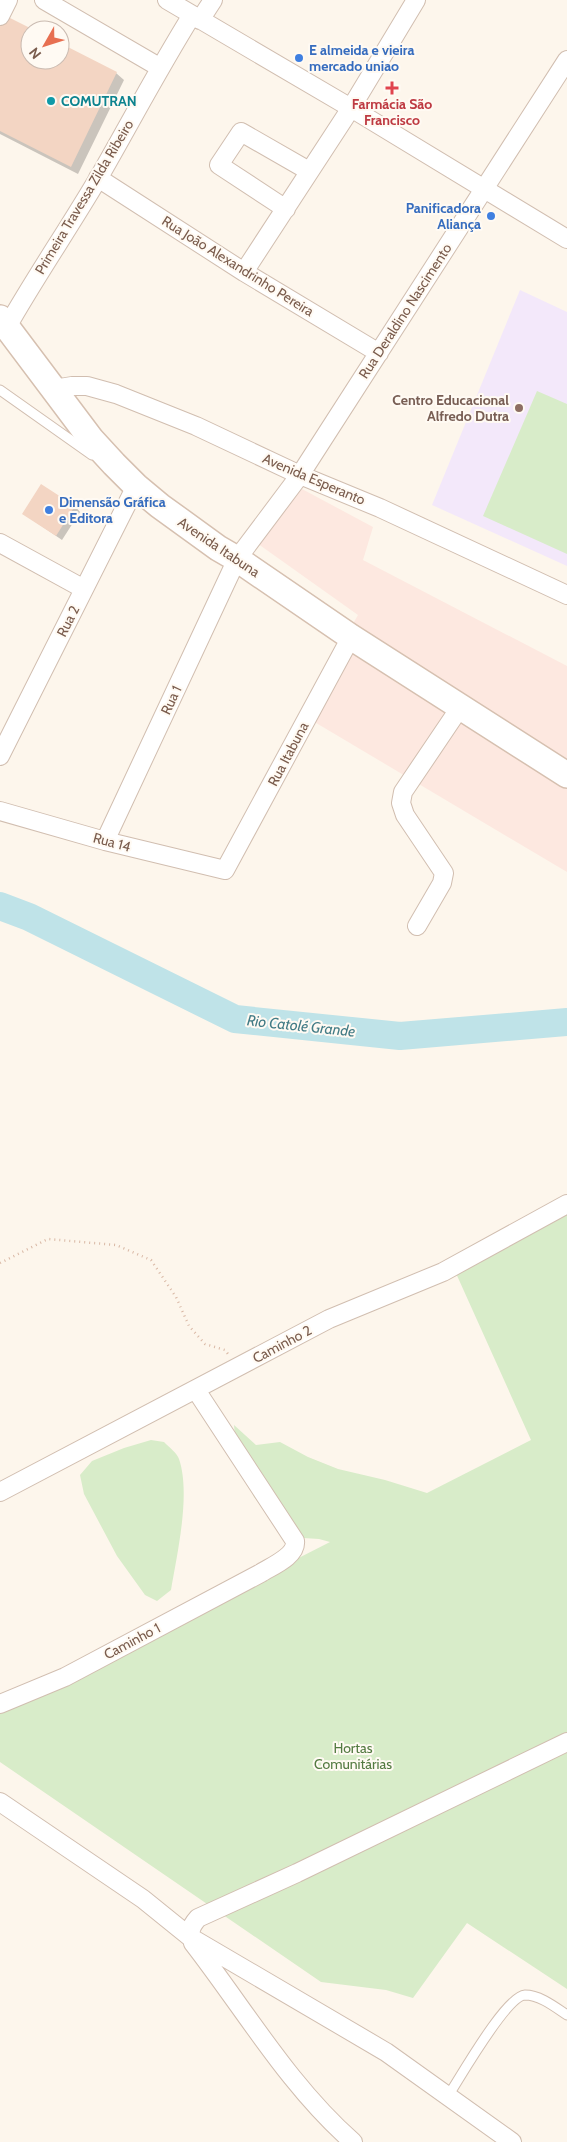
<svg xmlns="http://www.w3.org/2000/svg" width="567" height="2142" font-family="Cabin,sans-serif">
  <rect width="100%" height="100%" fill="#fdf6ec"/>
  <path fill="#fde8e0" d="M302 489 373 527 363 560 567 666V872L301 714 358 615 254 541Z"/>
  <path fill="#f3e8fa" d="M520 290 567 312V566L432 505Z"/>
  <path fill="#d8ecc9" d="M537 391 567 404V554L483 516Z
    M567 1197V1989L467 1923 413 1998 386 1990 321 1982 0 1762V1710L330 1542 319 1539 288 1537 254 1497 237 1459 234 1425 256 1445 280 1442 308 1457 338 1469 385 1480 427 1493 531 1440 450 1260Z
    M151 1440 164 1442C169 1447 177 1453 179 1459 191 1494 177 1554 171 1590L157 1601 145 1595 117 1556 84 1494 80 1475 92 1461 124 1448Z"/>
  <path fill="#0003" d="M0 22 31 30 30 60H60V45L116 73 124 80 78 174 0 134Z
    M75 506 80 512 62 540 24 514Z"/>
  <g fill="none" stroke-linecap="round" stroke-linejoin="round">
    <path stroke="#bfe3e8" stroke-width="28" d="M0 906 29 917 235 1019 400 1036 567 1022"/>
  </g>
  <path fill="#f3d5c3" d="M2 14 34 30H30V60H60V43L117 72 71 167 0 131V19Z
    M41 484 75 506 56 536 22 514Z"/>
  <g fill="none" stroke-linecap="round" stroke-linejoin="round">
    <defs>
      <path id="service" d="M0 390 92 455
        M448 2096C460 2078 506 1996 525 1995 540 1995 555 2007 567 2015"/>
      <path id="minor" d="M44 0 159 67
        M167 0 351 108 567 239
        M0 16 8 0
        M200 20 213 0
        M98 178 244 272 379 353
        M286 209 219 165 241 132 309 171
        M244 272 351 108 416 0
        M7 327C36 276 69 228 99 177 130 123 159 68 192 15
        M54 389 72 386H87L116 394 196 426 300 475 380 508 567 595
        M0 543 84 589
        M0 756 136 486
        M0 811 105 841 225 870 351 637
        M105 841 237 559 300 475 567 60
        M417 926 442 883 444 873 405 815 401 803 403 792 461 706
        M0 1492 329 1319 443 1272 567 1204
        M0 1704 65 1677 261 1573C272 1566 297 1556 295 1541L196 1390
        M0 1802 143 1899 190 1937 386 2052 512 2142
        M353 2142C289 2086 245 2010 193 1943 189 1932 190 1927 198 1918L297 1873 567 1742"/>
      <path id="secondary" d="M0 318 91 439 114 464 136 486 160 506 218 548 237 559 351 637 567 775"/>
    </defs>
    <use href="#service" stroke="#d1beb0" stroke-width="11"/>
    <use href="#minor" stroke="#d1beb0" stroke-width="20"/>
    <use href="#secondary" stroke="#d6c0b0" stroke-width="28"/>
    <path stroke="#d9b8a5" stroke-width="2.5" stroke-dasharray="1 4" stroke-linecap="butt" d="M0 1263 48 1239 116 1245 151 1260 176 1297 189 1326 205 1344 225 1350 228 1354"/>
    <use href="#service" stroke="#fff" stroke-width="9"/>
    <use href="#minor" stroke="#fff" stroke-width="18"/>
    <use href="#secondary" stroke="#fff" stroke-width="25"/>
  </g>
  <g fill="#3f7fe0" stroke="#fffaf3" stroke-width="2">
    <circle cx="299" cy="58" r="5"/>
    <circle cx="491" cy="216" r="5"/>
    <circle cx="49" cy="510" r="5"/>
  </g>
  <path fill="#e0444e" stroke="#fffaf3" stroke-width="2" d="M389.5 80.5h5v5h5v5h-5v5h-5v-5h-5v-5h5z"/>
  <circle fill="#0f9aa8" stroke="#fffaf3" stroke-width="2" cx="51" cy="101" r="5"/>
  <circle fill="#8d6e63" stroke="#fffaf3" stroke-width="2" cx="519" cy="408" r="5"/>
  <g text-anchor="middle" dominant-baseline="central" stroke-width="4" stroke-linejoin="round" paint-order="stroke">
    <g font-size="14" font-weight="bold" fill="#366cbe" stroke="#fffaf3" text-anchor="start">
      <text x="309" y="50">E almeida e vieira<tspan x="309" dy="16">mercado uniao</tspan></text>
      <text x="481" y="208" text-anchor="end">Panificadora<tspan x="481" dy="16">Aliança</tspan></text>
      <text x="59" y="502">Dimensão Gráfica<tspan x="59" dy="16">e Editora</tspan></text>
    </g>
    <g font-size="14" font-weight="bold" fill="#0d838f" stroke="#fffaf3" text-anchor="start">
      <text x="61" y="101">COMUTRAN</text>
    </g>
    <g font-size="14" font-weight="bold" fill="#be3a42" stroke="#fffaf3">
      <text x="392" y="104">Farmácia São<tspan x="392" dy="16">Francisco</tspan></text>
    </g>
    <g font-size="14" fill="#7a5c4d" stroke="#fffaf3">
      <text transform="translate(84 197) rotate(-59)">Primeira Travessa Zilda Ribeiro</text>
      <text transform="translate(238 266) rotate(32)">Rua João Alexandrinho Pereira</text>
      <text transform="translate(405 311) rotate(-57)">Rua Deraldino Nascimento</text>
      <text transform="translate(314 479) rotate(23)">Avenida Esperanto</text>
      <text transform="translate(219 547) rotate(34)">Avenida Itabuna</text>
      <text transform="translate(68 621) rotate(-63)">Rua 2</text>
      <text transform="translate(171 700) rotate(-65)">Rua 1</text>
      <text transform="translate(288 754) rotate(-62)">Rua Itabuna</text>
      <text transform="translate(112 842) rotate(15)">Rua 14</text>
      <text transform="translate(282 1344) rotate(-28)">Caminho 2</text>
      <text transform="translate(132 1641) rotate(-28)">Caminho 1</text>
    </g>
    <g font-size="14" font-weight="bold" fill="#785e54" stroke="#fffaf3" text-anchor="end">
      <text x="509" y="400">Centro Educacional<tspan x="509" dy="16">Alfredo Dutra</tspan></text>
    </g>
    <g font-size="14" fill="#537a41" stroke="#fffaf3">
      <text x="353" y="1748">Hortas<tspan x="353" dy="16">Comunitárias</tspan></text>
    </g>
    <g font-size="15" font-style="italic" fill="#437c86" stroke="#fffaf3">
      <text transform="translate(301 1026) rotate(6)">Rio Catolé Grande</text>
    </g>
  </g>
  <g transform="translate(45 45) rotate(231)"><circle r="24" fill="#fffaf3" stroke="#cabbb1"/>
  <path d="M0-4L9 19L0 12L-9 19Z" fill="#e76f51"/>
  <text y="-8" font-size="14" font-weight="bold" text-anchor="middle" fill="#7a5c4d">N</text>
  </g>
</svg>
